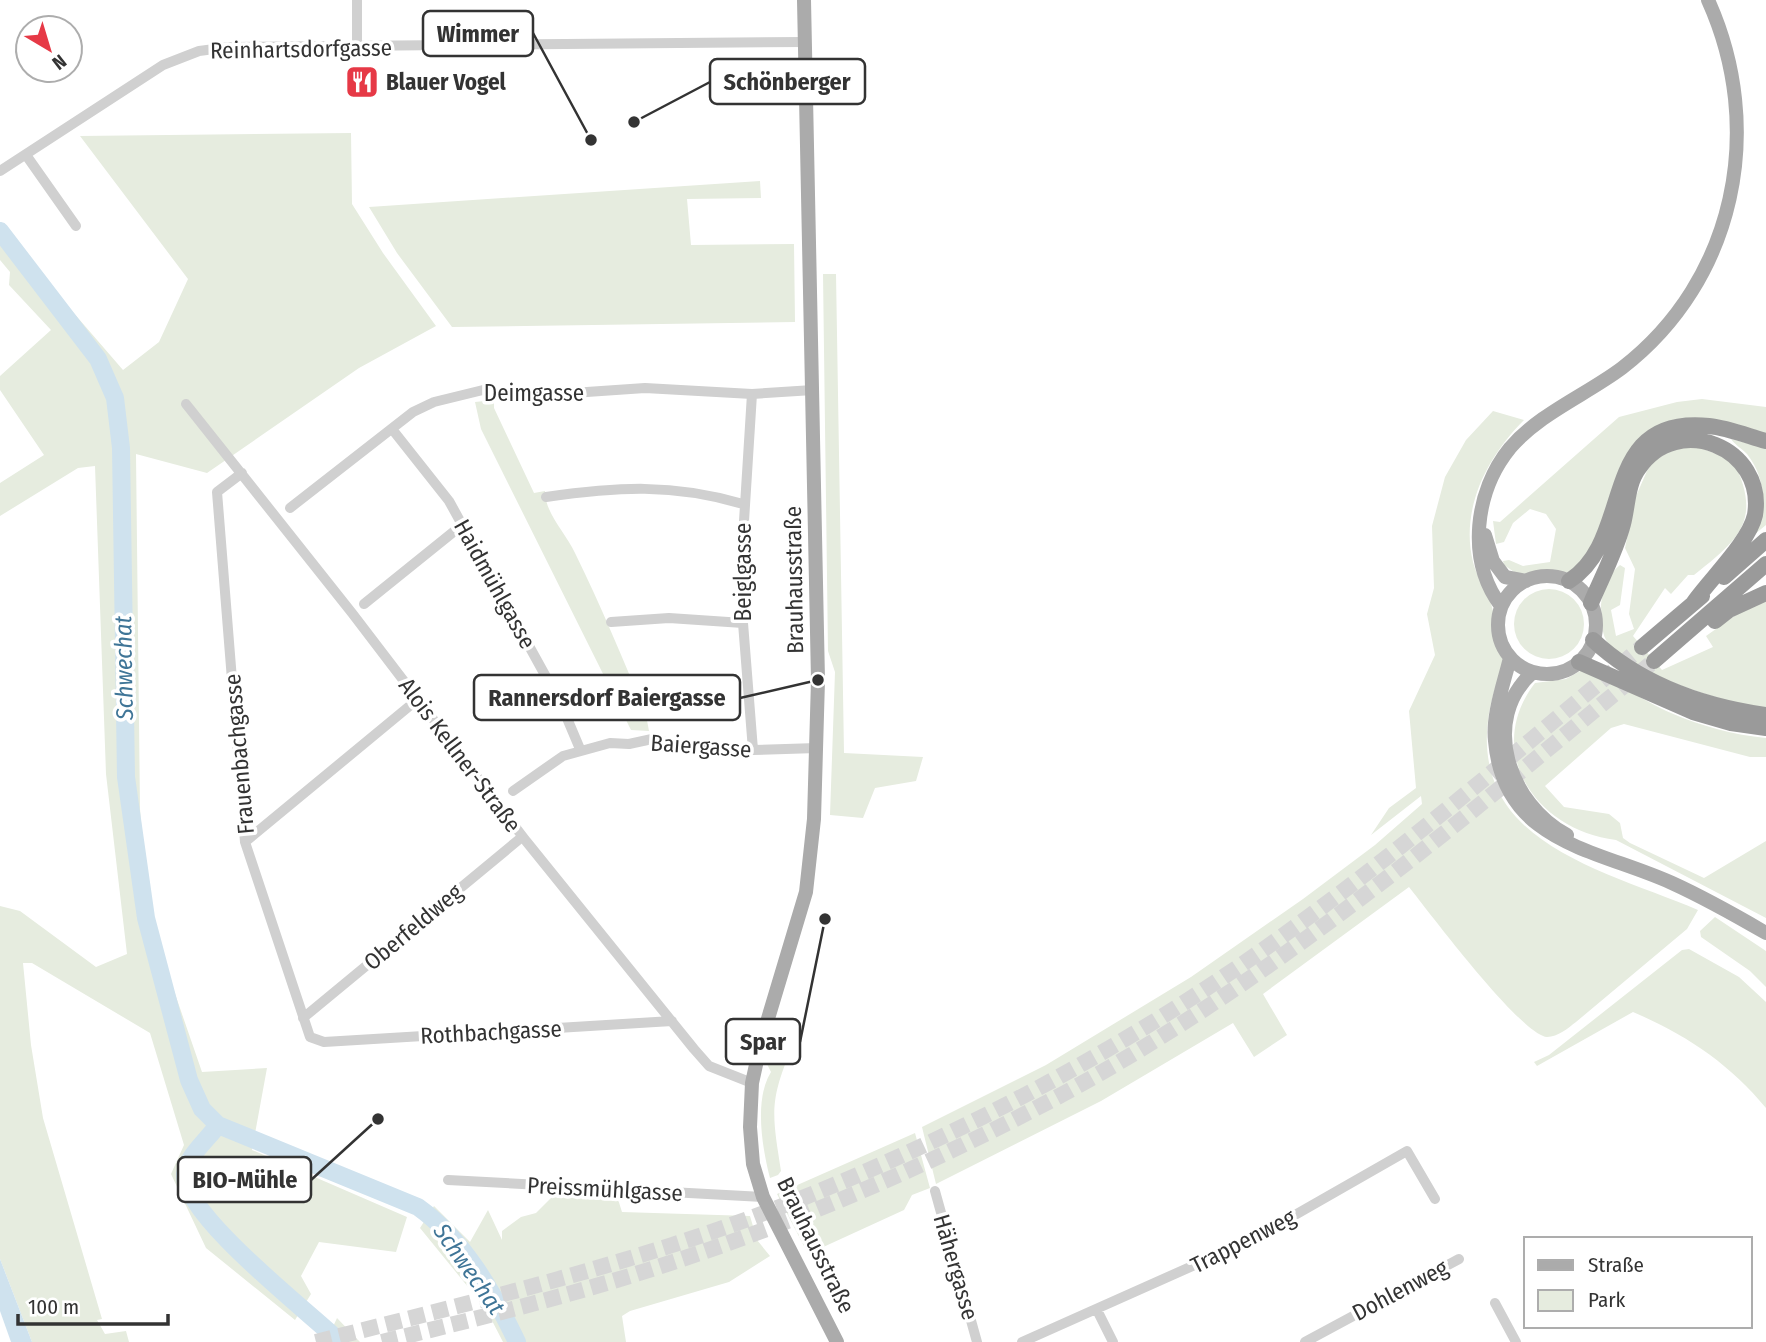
<svg xmlns="http://www.w3.org/2000/svg" width="1766" height="1342" font-family="'Fira Sans Condensed',sans-serif">
  <rect width="100%" height="100%" fill="#fff"/>
  <path fill="#e6ecdf" d="M351 133 352 204 383 253 436 326 359 368 207 473 136 454 140 809 147 895 163 959 202 1072 267 1068 252 1150 407 1217 396 1252 319 1242 301 1276 311 1294 295 1320 206 1248 171 1174 184 1145 150 1033 32 963H23L31 1045 43 1118 102 1319 97 1320 105 1334 126 1331 129 1342H32L0 1259V906L20 911 96 967 127 954 106 774 95 466 78 468 0 516V483L44 455 0 390V376L51 330 9 285 10 272 0 260V242L27 278 72 311 123 370 159 342 188 279 80 136Z
    M760 181 761 198 687 199 691 245 794 244 795 322 452 327 397 253 369 207Z
    M823 274H836L844 753 923 757 916 781 875 788 863 818 830 815 835 672 828 651Z
    M1702 399 1766 407V435L1671 425 1589 558 1568 572 1517 574 1504 565 1503 561 1509 560 1523 566 1550 562 1556 529 1546 514 1530 509 1513 523 1504 542 1496 544 1493 521 1500 522 1619 417 1677 402Z
    M494 400V408L534 493 545 491C545 514 566 533 575 553 601 606 624 661 646 715L649 731 631 730 481 429 475 402Z
    M1493 411 1524 420C1487 457 1460 509 1473 562 1477 579 1490 595 1493 611 1494 618 1491 625 1492 632 1494 641 1502 649 1503 657 1505 666 1496 683 1494 692 1481 735 1484 782 1516 817 1559 864 1640 885 1698 910L1687 929 1576 1022C1568 1028 1558 1037 1547 1037 1522 1036 1429 912 1409 887L1263 994 1287 1035 1254 1057 1233 1023 1101 1101 936 1184 922 1127 1046 1065 1191 977 1303 899 1375 845 1422 804 1421 796 1371 835 1389 808 1416 788 1409 711 1435 655 1427 614 1434 588 1432 526 1445 477 1466 440Z
    M1731 439 1766 448V525L1755 534C1766 506 1766 478 1747 454 1741 448 1734 444 1731 439Z
    M1695 446 1733 460C1762 519 1741 538 1694 575H1688L1671 594 1665 588 1633 636 1662 670 1713 647 1706 636 1740 612 1766 598V710C1731 703 1622 673 1606 640 1601 631 1602 618 1601 608 1601 594 1609 573 1620 565L1625 568 1620 605 1611 610 1616 636 1634 629 1629 614 1635 569 1625 548 1636 496 1647 471 1654 461 1674 449Z
    M1514 624a35 35 0 1 1 70 0a35 35 0 1 1-70 0Z
    M1582 670C1614 678 1641 700 1671 713 1701 726 1734 735 1766 738V757H1750L1624 724 1611 728 1545 786 1564 807 1609 814 1620 823 1623 838 1630 843 1704 878 1766 841V918L1616 840C1537 831 1482 752 1535 683L1566 679Z
    M1715 917 1766 951V987L1750 971 1701 937 1700 931Z
    M1689 949 1739 977 1766 1002V1108C1730 1064 1685 1034 1633 1012L1537 1066 1534 1062 1549 1055 1682 950Z
    M784 1029 792 1047C769 1102 772 1113 781 1171L778 1175 770 1178C762 1147 754 1099 771 1072L766 1062Z
    M915 1133 930 1188 912 1195 904 1210 808 1254 777 1194Z
    M557 1192 616 1193 622 1212 750 1216 757 1240 770 1256 729 1282 630 1311 622 1316 626 1342H503L486 1309 420 1228 434 1206 470 1242 488 1210 502 1240V1231L521 1217 536 1213Z
    M337 1318 360 1342H326Z"/>
  <path fill="#cfe2ee" d="M0 1259 32 1342H11L0 1311Z"/>
  <g fill="none" stroke-linecap="round" stroke-linejoin="round">
    <path stroke="#cfe2ee" stroke-width="18" d="M0 231 98 359 115 398 121 448 126 777 146 918 189 1080 202 1109 218 1125 418 1207C464 1240 493 1292 517 1342
      M218 1125C208 1139 187 1156 185 1174 182 1214 309 1312 340 1342"/>
    <path stroke="#d6d6d6" stroke-width="16" stroke-dasharray="16 8" stroke-linecap="butt" d="M316 1342C481 1300 647 1261 805 1197 968 1131 1124 1048 1267 947 1398 854 1520 749 1642 647
      M382 1342C482 1317 582 1293 679 1260 812 1216 940 1160 1063 1094 1278 977 1466 817 1654 661"/>
    <path stroke="#d0d0d0" stroke-width="10" d="M357 47V0
      M26 155 76 226
      M0 171 163 65 199 51 230 47 804 42
      M752 394 742 553 743 623 753 750
      M186 404 352 613 526 841 694 1049 709 1066 752 1083
      M392 429 449 501 561 704 580 749
      M242 473 217 492 245 842 310 1037 324 1042 672 1021
      M546 497C617 487 672 483 743 504
      M290 508 413 412 434 402 483 390 543 395 645 388 752 394 813 390
      M364 604 462 525
      M611 622 669 618 743 623
      M513 791 563 756 610 743 629 744 652 739 688 746 753 750 817 748
      M245 842 418 699
      M303 1018 522 837
      M448 1180 763 1197
      M935 1191 977 1342
      M1495 1303 1516 1342
      M1097 1310 1113 1342
      M1022 1342 1253 1239 1407 1151 1435 1199
      M1305 1342 1459 1259"/>
    <path stroke="#ababab" stroke-width="14" d="M804 0 818 680 814 819 806 892 761 1042 752 1083 750 1127 753 1164 763 1197 837 1342
      M1485 535 1493 561 1505 577 1526 581
      M1498 625a49 49 0 1 1 98 0a49 49 0 1 1-98 0Z
      M1501 606C1466 560 1475 491 1510 448 1540 413 1586 395 1622 368 1736 280 1766 128 1708 0
      M1510 658C1504 683 1492 715 1495 741 1504 844 1597 849 1672 883 1705 898 1735 915 1766 933
      M1533 672C1479 720 1510 805 1567 835"/>
    <path stroke="#9a9a9a" stroke-width="16" d="M1724 577 1766 540
      M1569 581C1636 539 1596 414 1709 426 1728 428 1748 436 1766 441
      M1591 603C1602 577 1616 551 1623 524 1628 505 1627 484 1639 468 1677 412 1766 447 1755 515 1749 542 1711 578 1694 602
      M1715 621 1729 610 1766 593
      M1593 640C1640 684 1703 706 1766 715
      M1642 647 1702 596
      M1654 661 1766 564
      M1579 662 1693 712 1731 723 1766 728"/>
  </g>
  <defs>
    <symbol id="restaurant-square" viewBox="-11 -11 22 22"><rect x="-9" y="-9" width="18" height="18" rx="4" fill="#e63946" stroke="#fff"/><path d="M-5-6h1v4h1v-4h1v4h1v-4h1v5L-1.5 .5V6h-2V.5L-5-1ZM5-6V6H3V1.5H1.5Q1.5-4 5-6Z" fill="#fff"/></symbol>
  </defs>
  <g fill-rule="evenodd">
    <use href="#restaurant-square" x="343" y="63" width="38" height="38"/>
  </g>
  <g text-anchor="middle" dominant-baseline="central" stroke-width="7" stroke-linejoin="round" paint-order="stroke">
    <g font-size="23" fill="#333" stroke="#fff">
      <text transform="translate(301 49) rotate(-1)">Reinhartsdorfgasse</text>
      <text x="534" y="393">Deimgasse</text>
      <text transform="translate(743 572) rotate(-90)">Beiglgasse</text>
      <text transform="translate(794 580) rotate(-91)">Brauhausstraße</text>
      <text transform="translate(495 584) rotate(61)">Haidmühlgasse</text>
      <text transform="translate(701 746) rotate(4)">Baiergasse</text>
      <text transform="translate(239 754) rotate(-95)">Frauenbachgasse</text>
      <text transform="translate(460 755) rotate(53)">Alois Kellner-Straße</text>
      <text transform="translate(413 927) rotate(-40)">Oberfeldweg</text>
      <text transform="translate(491 1032) rotate(-3)">Rothbachgasse</text>
      <text transform="translate(605 1189) rotate(3)">Preissmühlgasse</text>
      <text transform="translate(1243 1241) rotate(-27)">Trappenweg</text>
      <text transform="translate(816 1245) rotate(64)">Brauhausstraße</text>
      <text transform="translate(956 1267) rotate(74)">Hähergasse</text>
      <text transform="translate(1400 1290) rotate(-28)">Dohlenweg</text>
    </g>
    <g font-size="23" font-weight="bold" fill="#333" stroke="#fff" text-anchor="start">
      <text x="386" y="82">Blauer Vogel</text>
    </g>
    <g font-size="24" font-style="italic" fill="#3f7597" stroke="#fff">
      <text transform="translate(124 668) rotate(-91)">Schwechat</text>
      <text transform="translate(469 1269) rotate(55)">Schwechat</text>
    </g>
  </g>
  <path fill="none" stroke="#333" stroke-width="2.5" d="M591 140L533 33M634 122L710 82M818 680L740 698M825 919L800 1042M378 1119L311 1180"/>
  <g fill="#333" stroke="#fff" stroke-width="2.5">
    <circle cx="591" cy="140" r="7"/>
    <circle cx="634" cy="122" r="7"/>
    <circle cx="818" cy="680" r="7"/>
    <circle cx="825" cy="919" r="7"/>
    <circle cx="378" cy="1119" r="7"/>
  </g>
  <g fill="#fff" stroke="#333" stroke-width="2.5">
    <rect x="423" y="11" width="110" height="45" rx="7"/>
    <rect x="710" y="59" width="155" height="45" rx="7"/>
    <rect x="474" y="675" width="266" height="45" rx="7"/>
    <rect x="726" y="1019" width="74" height="45" rx="7"/>
    <rect x="178" y="1157" width="133" height="45" rx="7"/>
  </g>
  <g font-size="24" text-anchor="middle" font-weight="bold" fill="#333">
    <text x="478" y="42">Wimmer</text>
    <text x="787" y="90">Schönberger</text>
    <text x="607" y="706">Rannersdorf Baiergasse</text>
    <text x="763" y="1050">Spar</text>
    <text x="245" y="1188">BIO-Mühle</text>
  </g>
  <rect x="1524" y="1237" width="228" height="91" fill="#ffffff" stroke="#adadad" stroke-width="2"/>
  <rect x="1538" y="1260" width="35" height="10" fill="#ababab" stroke="#adadad" stroke-width="2"/>
  <text x="1588" y="1272" font-size="21" fill="#333333">Straße</text>
  <rect x="1538" y="1290" width="35" height="21" fill="#e6ecdf" stroke="#adadad" stroke-width="2"/>
  <text x="1588" y="1307" font-size="21" fill="#333333">Park</text>
  <g transform="translate(49 49) rotate(142)"><circle r="33" fill="#ffffff" stroke="#adadad" stroke-width="2"/>
  <path d="M0-5L12 26L0 18L-12 26Z" fill="#e63946"/>
  <text y="-10" font-size="19" font-weight="bold" text-anchor="middle" fill="#333333">N</text>
  </g>
  <path d="M18 1314v10h150v-10" fill="none" stroke="#333333" stroke-width="3.5"/>
  <text x="28" y="1314" font-size="21" fill="#333333" stroke="#ffffff" stroke-width="5" paint-order="stroke">100 m</text>
</svg>
